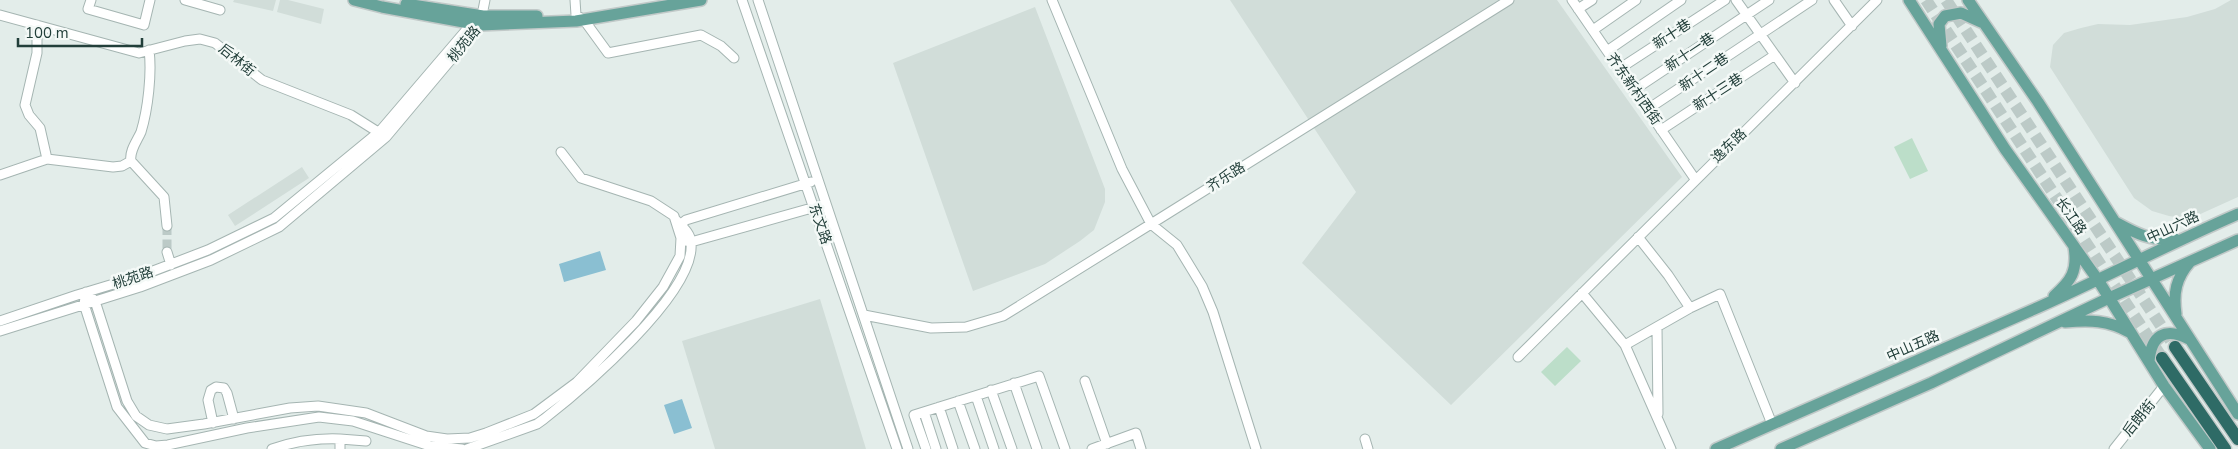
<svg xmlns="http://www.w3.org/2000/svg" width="2238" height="449" font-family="'Nunito Sans','Noto Sans SC',sans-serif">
  <rect width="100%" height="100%" fill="#e3edea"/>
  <path fill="#d1ddd9" d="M234 0H276L273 11 233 2Z
    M280 0H288L324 9 321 24 277 12Z
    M1230 0H1557L1682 177 1451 405 1302 263 1356 192Z
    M2231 0H2238V197L2196 216 2183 218 2169 216 2152 211 2134 198 2050 67 2053 45 2064 33 2081 28 2098 24 2130 25 2187 17 2215 9Z
    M1035 7 1105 189V202L1094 230 1080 241 1045 264 973 291 893 63Z
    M302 167 309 178 235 226 228 215Z
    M820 299 866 449H715L682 341Z"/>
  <path fill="#bcdec9" d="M1912 138 1928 171 1910 179 1894 147Z
    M1567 347 1581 361 1555 386 1541 372Z"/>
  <path fill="#8abfd2" d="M600 251 606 270 564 282 559 264Z
    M682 399 692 428 674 434 664 405Z"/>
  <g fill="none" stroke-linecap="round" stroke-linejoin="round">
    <path stroke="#bccac7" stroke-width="9" stroke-dasharray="9 4.5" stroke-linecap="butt" d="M167 226V252"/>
    <path stroke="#bccac7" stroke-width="12" stroke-dasharray="12 6" stroke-linecap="butt" d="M1926 0 2162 358
      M1946 0 2175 347"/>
    <defs>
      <path id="minor" d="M91 0 88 9 144 25 150 0
        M185 0 220 10
        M575 0 576 15 584 20 608 53 701 35 721 46 734 58
        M742 0 897 449
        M758 0 908 449
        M1052 0 1122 169 1151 224 1509 0
        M1572 0 1695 179
        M1736 0 1795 83
        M1834 0 1852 26
        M1578 9 1592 0
        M0 15 139 53 185 41 200 39 215 43 262 80 351 115 378 132
        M37 25V53L25 105 29 115 40 128 47 159
        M1593 30 1636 0
        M1607 51 1681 0
        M1619 69 1725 0
        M1634 90 1769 0
        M1648 109 1812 0
        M1661 130 1775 55
        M131 161C129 151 137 141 141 132 148 109 152 73 149 50
        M0 175 47 159 113 167 122 166 131 161 164 197 167 226
        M680 229 681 224 686 220 811 182
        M686 241 691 242 826 204
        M167 252 171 265
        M1582 293 1625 345 1671 449
        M1690 308 1720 294 1772 424
        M864 315 931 328 966 327 1003 316 1151 224 1177 245 1202 286 1213 312 1256 449
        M0 321 77 295 140 276 208 250 274 218 380 131 474 21
        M1657 327 1658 414
        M0 331 140 287 211 260 279 227 386 137 480 25 485 0
        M1625 345 1690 308 1668 275 1638 237
        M1518 357 1877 0
        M1085 381 1107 444
        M1014 383 1037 449
        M991 390 1012 449
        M976 396 994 449
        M958 401 975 449
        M939 407 953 449
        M924 412 936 449
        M213 423 208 400 211 390 216 387 224 388 227 393 234 419
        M340 439 366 441
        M1365 439 1368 449
        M272 449C295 441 315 438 340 439V449
        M462 449 430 446 353 421 319 417 247 428 168 445 156 446 145 443 117 407 84 304 86 292 95 301 127 401 136 416 149 425 167 429 204 424 290 408 318 406 366 413 426 436 447 439 470 438 486 433 534 414 577 382 636 321 663 287 680 256 681 238 674 216 651 201 581 178 561 152
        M467 449 537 424 544 419C581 390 696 293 691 243 691 234 683 227 677 221
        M926 449 914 415 1039 376 1065 449
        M1092 449 1136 433 1141 449
        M2114 449 2164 386"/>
      <path id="major" d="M354 0 382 7 480 25 576 21 701 0
        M1909 0 2005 149 2098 280 2164 386 2210 449
        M1968 0 2038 102 2238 414
        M406 4 483 16H537
        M1941 46 1939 24 1945 16 1961 13 1981 22
        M2117 223C2137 234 2151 241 2175 239
        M2054 296C2071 281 2078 271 2074 247
        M2176 314C2173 293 2176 278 2190 262
        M2065 322C2090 320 2108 320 2129 332
        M2149 362C2151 335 2165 327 2189 339
        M1716 449C1823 402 1931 355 2039 307 2106 277 2171 243 2238 214
        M1781 449 1931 383 2109 298 2238 240"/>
      <path id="highway" d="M2175 347 2238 439
        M2162 358 2225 449"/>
    </defs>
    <use href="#minor" stroke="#a5b5b2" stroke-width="11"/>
    <use href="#major" stroke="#c1c9c8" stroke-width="14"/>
    <use href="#highway" stroke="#c1c9c8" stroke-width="15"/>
    <use href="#minor" stroke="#fff" stroke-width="9"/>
    <use href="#major" stroke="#67a39a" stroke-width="11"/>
    <use href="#highway" stroke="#2e6b66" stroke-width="12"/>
  </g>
  <g text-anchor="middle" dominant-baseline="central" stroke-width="5" stroke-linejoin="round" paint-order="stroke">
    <g font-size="14" fill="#223f3a" stroke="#f4f9f7">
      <text transform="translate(1672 34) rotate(-33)">新十巷</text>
      <text transform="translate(464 44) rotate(-51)">桃苑路</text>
      <text transform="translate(1690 52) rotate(-34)">新十一巷</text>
      <text transform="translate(237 60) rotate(39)">后林街</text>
      <text transform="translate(1704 72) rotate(-34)">新十二巷</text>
      <text transform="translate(1634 89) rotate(55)">齐东新村西街</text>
      <text transform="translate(1718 92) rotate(-33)">新十三巷</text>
      <text transform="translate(1729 146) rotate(-44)">逸东路</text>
      <text transform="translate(1226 177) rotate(-32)">齐乐路</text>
      <text transform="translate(2071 216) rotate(55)">长江路</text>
      <text transform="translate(820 224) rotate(71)">东文路</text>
      <text transform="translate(2173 227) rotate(-25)">中山六路</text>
      <text transform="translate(133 278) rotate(-18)">桃苑路</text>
      <text transform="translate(1913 346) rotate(-24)">中山五路</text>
      <text transform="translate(2139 418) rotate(-51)">后朗街</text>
    </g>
  </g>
  <path d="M18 38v8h124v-8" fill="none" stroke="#223f3a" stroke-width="2.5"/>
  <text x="25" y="38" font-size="15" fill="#223f3a" stroke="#f4f9f7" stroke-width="4" paint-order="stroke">100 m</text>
</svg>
